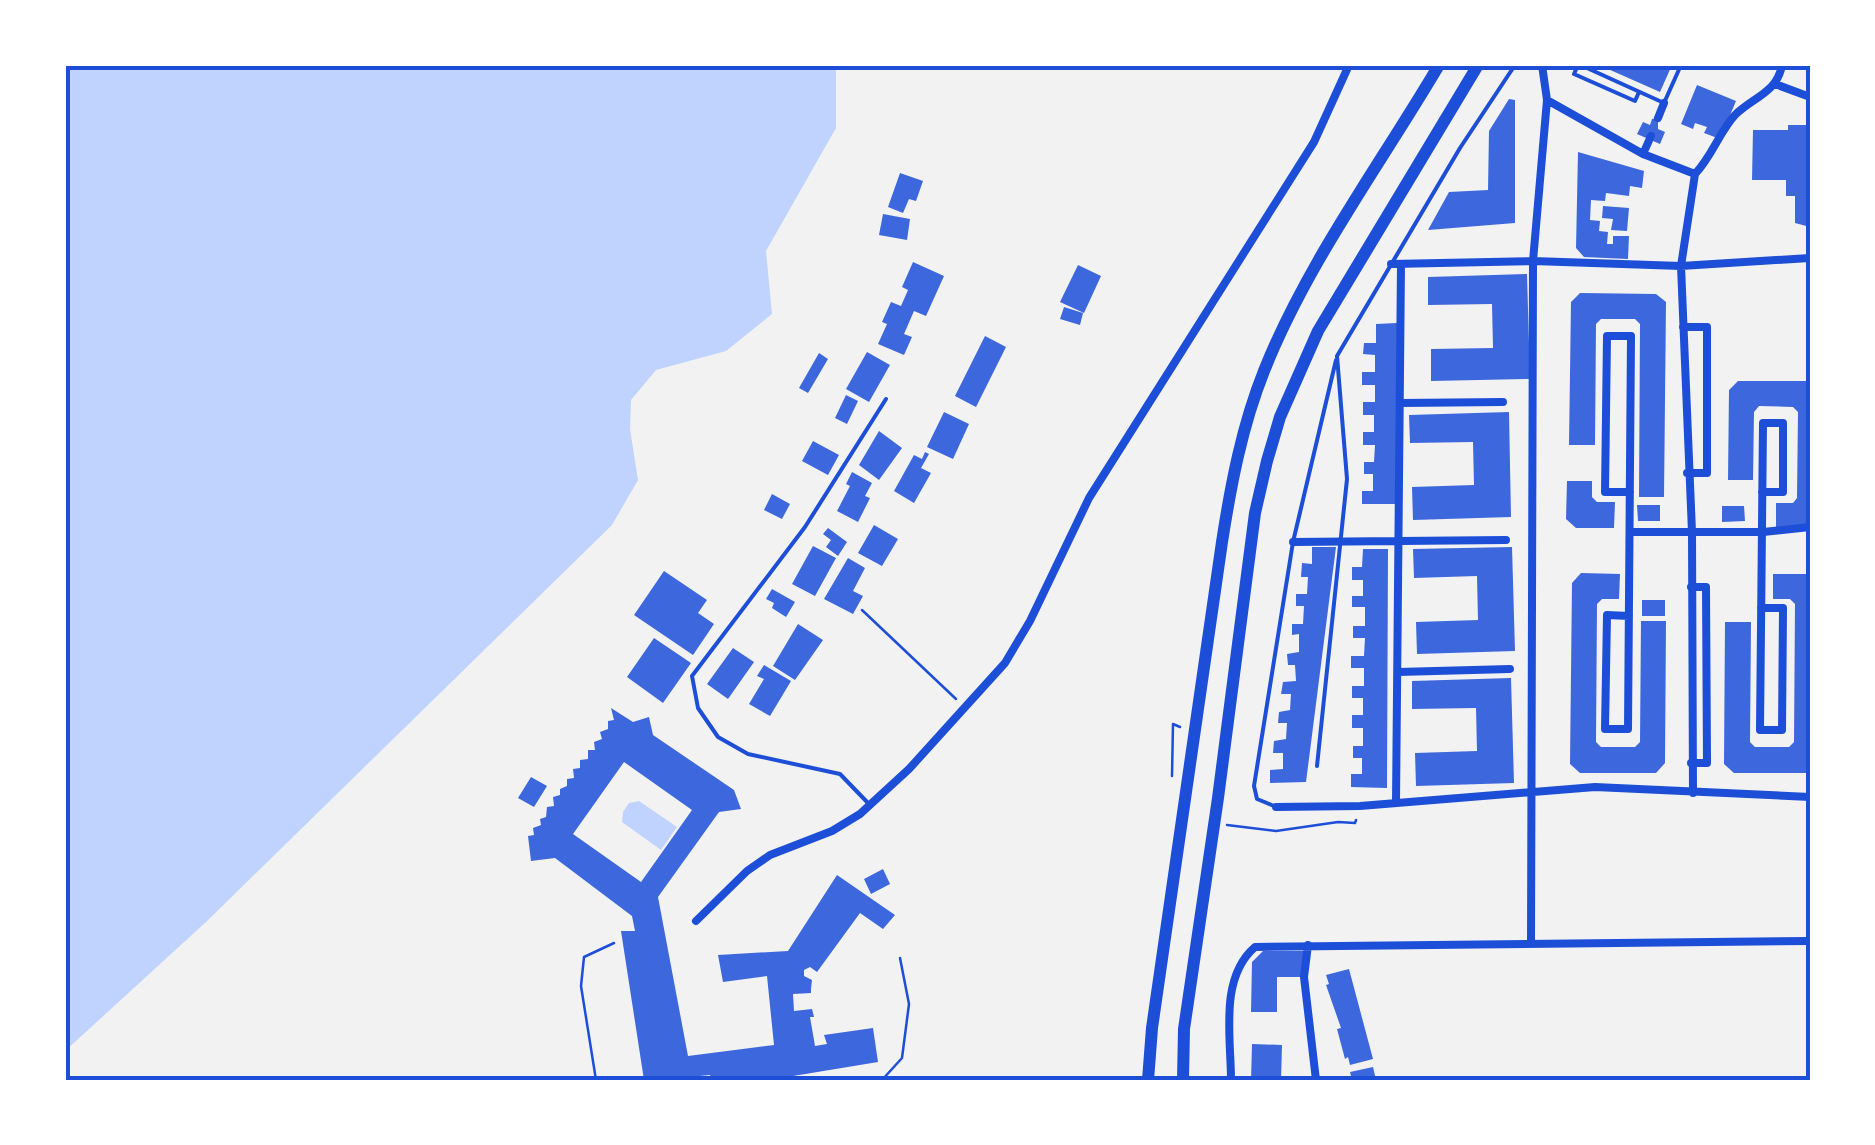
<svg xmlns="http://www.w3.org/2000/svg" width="1875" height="1145" font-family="'PT Sans Narrow',sans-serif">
  <rect width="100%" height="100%" fill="#f2f2f2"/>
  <path fill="#bfd3fe" d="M65 65H836V128L766 251 772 314 726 351 656 370 631 400 630 429 638 480 612 525 206 922 65 1051Z
    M639 801 677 827 661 850 622 822 623 812 629 803Z"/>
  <path fill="#3d67dc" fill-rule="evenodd" d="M1610 65H1672L1660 92 1608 69Z
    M1697 85 1736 101 1720 139 1704 133 1707 127 1695 123 1693 129 1681 124Z
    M1509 99 1515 100V223L1428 230 1449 192 1488 190 1489 131Z
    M1658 118V129L1665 132 1660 144 1637 134 1643 122 1650 125 1652 119Z
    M1788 125H1810V227L1795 223V196H1786V180H1752L1753 130H1788Z
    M1578 152 1644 171 1642 188 1630 186 1629 196 1606 193 1605 201 1591 200 1590 220 1600 221 1599 231 1608 232 1607 244H1613V236H1629L1628 259 1584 257 1576 248Z
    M900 173 923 181 916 201 909 199 903 213 888 207Z
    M1603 206 1629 208 1627 231 1611 230 1613 219 1602 218Z
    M883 214 910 219 907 240 879 235Z
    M913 262 944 276 926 316 914 311 904 334 912 337 904 355 878 344 887 324 882 322 891 302 901 306 908 290 902 287Z
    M1078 265 1101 276 1084 313 1060 302Z
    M1527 274 1530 379 1431 381V349L1493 348 1492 304 1428 305V277Z
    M1580 293 1656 294 1666 302 1664 497H1639L1640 324 1635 319H1601L1596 324 1595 445H1569L1571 302Z
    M1064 307 1083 313 1080 325 1060 319Z
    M1397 323V504H1362V491H1373V474H1364V462H1374L1375 445H1363V432H1374V415H1363V402H1375V385H1362V372H1375V355L1363 354 1364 343H1376V324Z
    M985 336 1006 347 976 407 955 396Z
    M867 352 890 365 869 402 846 389Z
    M819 353 828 359 808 393 799 388Z
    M1738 381H1810V529H1776V503H1793L1797 498 1798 412 1793 407 1759 406 1754 412 1753 480H1728L1729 390Z
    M846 395 858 401 847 424 835 418Z
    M944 412 969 424 953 459 927 447Z
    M1509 412 1511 517 1413 520 1412 487 1474 485 1473 442 1410 443 1409 415Z
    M879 431 902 448 879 480 859 465Z
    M813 441 839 455 828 475 802 461Z
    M925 452 929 454 921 468 931 473 914 503 894 491 914 455 922 459Z
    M852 472 872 483 865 496 870 498 858 522 837 511 850 486 846 484Z
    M1567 481H1592V497L1597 502H1615L1614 528H1576L1566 519Z
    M772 494 790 504 782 519 764 510Z
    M1637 505H1660V521H1638Z
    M1722 506H1744L1745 521 1722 522Z
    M874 525 898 539 882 566 858 553Z
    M828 528 847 542 838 556 826 547 831 540 823 534Z
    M813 546 836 558 815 596 792 584Z
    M1312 547H1336L1306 782 1270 783V770L1283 769V753H1273L1274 741 1286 739 1287 723H1278L1279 712 1290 710 1291 694H1281L1283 682 1296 681 1295 665H1288L1287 654 1299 652V634L1292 635V624H1303L1304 606H1296V594H1307L1308 577H1301L1302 563 1312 564Z
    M1512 547 1515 651 1417 654 1416 622 1478 620 1477 576 1414 578 1413 549Z
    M1363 549H1388L1387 788 1351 787V774H1362V758H1353V746H1363V728H1352V715H1363V698H1352V686H1364V668H1351V656H1364L1365 638H1353V626H1365V607H1352V596H1363V580H1352V567H1362Z
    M848 558 865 568 853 591 863 596 853 614 824 599Z
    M664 571 707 600 698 613 714 624 693 655 634 615Z
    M1581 573 1620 574 1619 599H1602L1597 604 1596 742 1601 747H1635L1640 742 1641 621H1666L1665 763 1656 773H1580L1570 764 1572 583Z
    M1773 574H1810V773H1734L1724 764 1725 622H1751L1750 742 1755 747H1789L1794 742 1795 604 1790 599H1773Z
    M772 589 795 602 786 617 772 608 774 603 766 599Z
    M1642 600H1665V616H1642Z
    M798 624 823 640 795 680 773 666Z
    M654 638 691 663 663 703 627 677Z
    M733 648 754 662 728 699 707 684Z
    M764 665 791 681 770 716 749 704 764 679 757 676Z
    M1511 678 1514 783 1416 786 1415 753 1477 751 1476 708 1412 709V681Z
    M611 708 633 722 649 717 653 735 734 790 741 809 719 812 658 897 688 1056 774 1045 767 976 723 982 718 955 788 951 837 875 895 915 883 929 860 913 817 972 810 967 804 970V976L812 980 811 989V993L793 994 794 1011 812 1009 814 1017H810L815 1046 827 1044 824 1035 873 1028 878 1062 769 1080H711L710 1075 689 1077 690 1080H644L621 931H635L632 916 555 858 531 861 528 836 534 835 533 828 541 825 540 819 546 817 547 807 554 806 553 797 560 795V789L567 786V779L574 778 573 769 580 768V760L588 759V750H595L594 742 602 739 600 732 608 729V721L614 720ZM624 762 692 810 641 882 573 834Z
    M531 777 547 786 534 807 518 798Z
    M883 869 890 884 871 894 864 879Z
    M1263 951H1307V977H1277V1012H1251L1252 962Z
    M1349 969 1373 1059 1350 1065 1348 1057 1345 1059 1337 1029 1341 1028 1326 985 1329 984 1326 975Z
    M1252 1044 1282 1045 1281 1080H1251Z
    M1373 1067 1376 1080H1352L1350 1072Z"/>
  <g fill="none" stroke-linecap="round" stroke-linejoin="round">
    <path stroke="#1d4ed8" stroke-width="2.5" d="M862 610 956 699
      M1172 776 1173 724 1180 727
      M1227 825 1276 831 1338 822 1355 823 1356 820
      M596 1080 581 986 584 957 614 943
      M882 1080 902 1058 909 1004 900 958"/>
    <path stroke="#1d4ed8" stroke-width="4" d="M1578 65 1574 74 1635 101 1639 92
      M1588 65 1587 68 1664 103 1681 65
      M1317 766 1347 479 1337 356 1460 148 1515 65
      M868 803 840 774 748 754 718 737 698 708 692 676 805 527 886 399
      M1274 806 1257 799 1254 786 1293 542 1336 360"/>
    <path stroke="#1d4ed8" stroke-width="8" d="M1542 65 1547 100 1533 261 1681 266 1810 258
      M1775 84 1810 97
      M1547 100 1643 154 1695 174 1681 266 1692 532 1693 793
      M1658 118 1664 103
      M1643 154 1651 136
      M1695 174C1712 156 1720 131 1735 115 1753 97 1777 93 1782 65
      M1391 264 1533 261 1531 944
      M1683 327H1707V473H1687
      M1400 403 1503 402
      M1631 532H1763L1810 527
      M1293 542 1506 540
      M1691 587H1706L1707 763H1691
      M1761 608H1783L1782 730H1760L1763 423H1783V492H1762
      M1629 616 1607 615 1605 729H1628L1631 336H1607L1605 492H1630
      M1398 672 1510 669
      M1396 802 1401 264
      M1276 807 1360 806 1595 787 1810 797
      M696 921 747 871 770 855 832 831 860 814 909 769 1005 663 1030 621 1089 498 1314 142 1349 65
      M1308 945 1304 977 1316 1080
      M1231 1080C1231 1037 1219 978 1255 947L1810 941"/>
    <path stroke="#1d4ed8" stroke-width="12" d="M1148 1080 1152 1028 1222 542C1231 484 1242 426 1264 371 1307 263 1380 165 1439 65
      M1183 1080 1184 1029 1218 798 1255 513 1267 461 1280 417 1318 331 1478 65"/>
  </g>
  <rect width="1875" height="1145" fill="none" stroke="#ffffff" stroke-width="135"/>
  <rect x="68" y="68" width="1740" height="1010" fill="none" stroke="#1d4ed8" stroke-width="4"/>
</svg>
